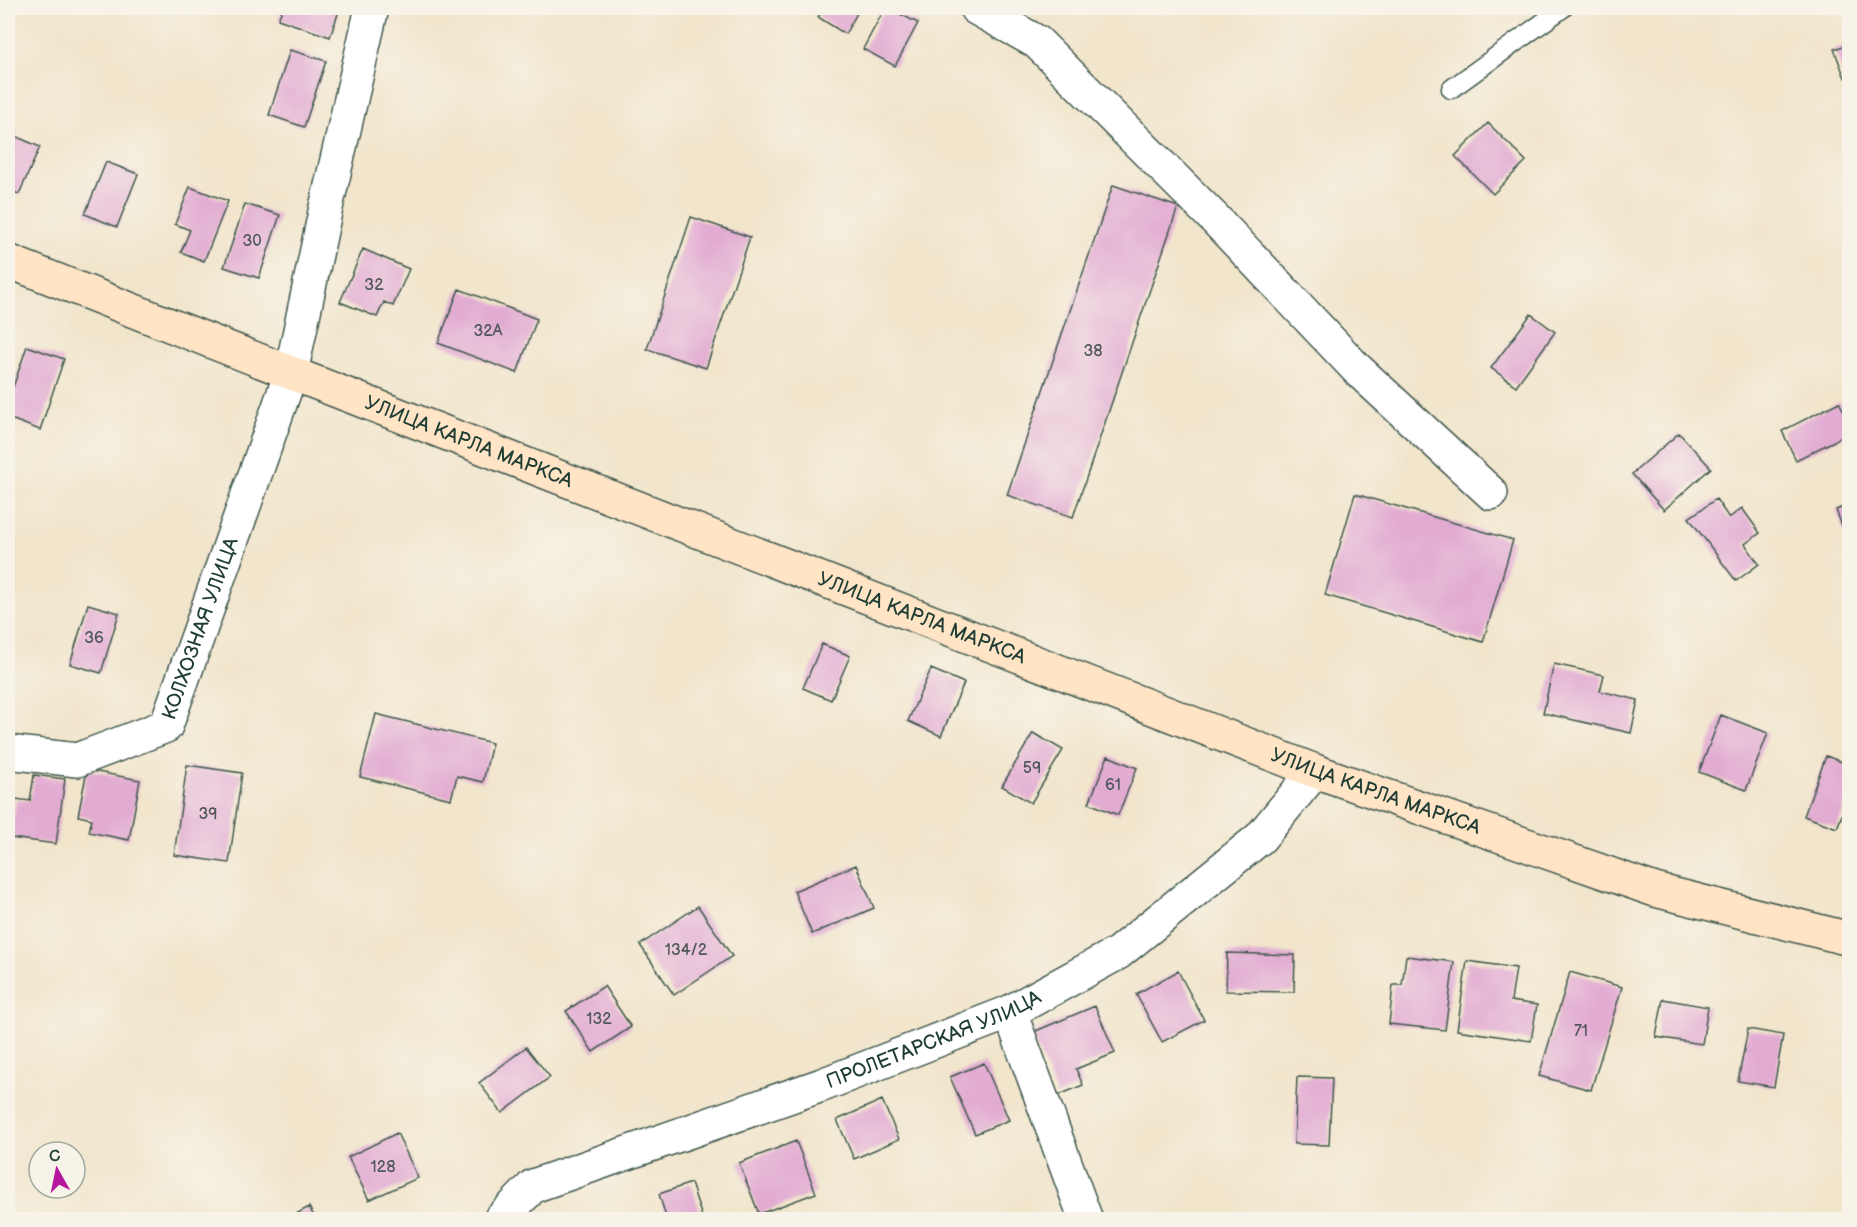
<svg xmlns="http://www.w3.org/2000/svg" width="1857" height="1227" font-family="'Balsamiq Sans',sans-serif">
  <rect width="100%" height="100%" fill="#f7f3e8"/>
  <filter id="ink" filterUnits="userSpaceOnUse"><feTurbulence type="fractalNoise" baseFrequency=".0167" numOctaves="2"/><feDisplacementMap in="SourceGraphic" scale="12" xChannelSelector="R" yChannelSelector="G"/><feConvolveMatrix kernelMatrix="1 2 1 2 8 2 1 2 1" color-interpolation-filters="sRGB"/></filter>
  <filter id="wash" filterUnits="userSpaceOnUse"><feTurbulence type="fractalNoise" baseFrequency=".008" numOctaves="4" result="noise"/><feDisplacementMap in="SourceGraphic" scale="24" xChannelSelector="R" yChannelSelector="G"/><feGaussianBlur stdDeviation="1.35" result="paint"/><feColorMatrix in="noise" values="0 0 0 0 0 0 0 0 0 0 0 0 0 0 0 0 0 1.4 0 .05"/><feComposite in="paint" operator="in"/></filter>
  <g filter="url(#wash)">
    <rect width="100%" height="100%" fill="#f1e5cb"/>
    <g id="blocks">
      <path fill="#e2abd2" d="M283 8H340L330 37 278 19Z
        M824 8H860L845 34 818 17Z
        M885 8H888L918 23 895 66 863 49Z
        M1850 44V77L1845 78 1834 49Z
        M290 50 326 61 304 127 269 115Z
        M1488 123 1526 161 1493 194 1455 156Z
        M8 133 40 147 19 194 8 190Z
        M106 162 138 174 117 227 85 214Z
        M1113 185 1178 207 1073 517 1007 495Z
        M190 187 228 201 204 261 181 252 190 230 175 224Z
        M245 204 280 215 259 278 224 267Z
        M691 217 750 237 706 368 647 349Z
        M363 249 409 269 393 306 384 302 377 317 340 302Z
        M459 289 537 319 517 373 438 343Z
        M1531 314 1555 332 1516 386 1491 368Z
        M27 346 64 359 40 430 8 418V402Z
        M1839 402 1850 422V433L1796 460 1782 431Z
        M1679 433 1711 468 1664 510 1632 474Z
        M1355 494 1513 540 1483 642 1325 595Z
        M1716 499 1729 518 1742 508 1760 533 1745 544 1759 564 1736 581 1689 518Z
        M1850 504V544H1849L1836 510Z
        M88 604 119 613 101 673 70 664Z
        M822 644 850 656 831 700 803 688Z
        M1554 664 1604 675 1600 691 1638 700 1631 733 1543 713Z
        M931 669 964 683 941 736 908 721Z
        M376 714 492 743 483 782 457 776 451 799 360 777Z
        M1721 715 1768 733 1746 790 1699 772Z
        M1033 733 1063 750 1031 803 1002 786Z
        M1108 756 1137 768 1118 815 1089 803Z
        M1826 756 1850 765V794L1837 828 1804 816Z
        M187 765 242 773 229 863 174 855Z
        M87 770 140 780 129 840 89 832 92 819 78 816Z
        M34 775 65 779 56 844 11 838 16 799 30 801Z
        M856 865 874 908 812 934 794 891Z
        M698 906 732 956 674 995 640 945Z
        M1227 953 1295 955 1294 992 1226 991Z
        M1406 956 1454 962 1445 1030 1389 1024 1393 985H1402Z
        M1467 961 1516 968 1511 1001 1537 1005 1531 1041 1457 1030Z
        M1178 971 1204 1020 1162 1042 1136 994Z
        M1570 972 1622 987 1591 1090 1539 1076Z
        M604 986 631 1027 593 1052 566 1011Z
        M1663 999 1708 1007 1702 1044 1656 1037Z
        M1095 1006 1115 1053 1076 1069 1083 1085 1057 1096 1031 1033Z
        M1748 1029 1783 1035 1774 1087 1738 1081Z
        M526 1047 550 1077 502 1113 479 1083Z
        M984 1063 1009 1120 975 1134 950 1077Z
        M1297 1077 1332 1078 1329 1145 1294 1144Z
        M882 1100 899 1139 854 1159 837 1120Z
        M397 1133 418 1178 369 1200 348 1157Z
        M796 1141 816 1193 759 1214 739 1163Z
        M691 1183 703 1220H667L659 1194Z
        M309 1207 316 1220H285Z"/>
    </g>
  </g>
  <g filter="url(#ink)">
    <use href="#blocks" fill-opacity="0" stroke="#3e564b" stroke-width="1.5"/>
    <g fill="none" stroke-linecap="round" stroke-linejoin="round">
      <defs>
        <path id="lane" d="M1451 89 1563 8"/>
        <g id="street">
          <path d="M976 8 1037 42 1216 220 1357 369 1491 493"/>
          <path id="s1" d="M8 752 77 760 166 726 291 373 325 212 372 8"/>
          <path d="M1010 1012 1086 1220"/>
          <path id="s2" d="M500 1220 533 1186 822 1085 1010 1012 1118 953 1260 838 1315 771"/>
        </g>
        <g id="secondary">
          <path id="s3" d="M8 261 291 373 1315 771 1655 890 1850 939"/>
        </g>
      </defs>
      <use href="#lane" stroke="#3e564b" stroke-width="21"/>
      <use href="#street" stroke="#3e564b" stroke-width="36"/>
      <use href="#secondary" stroke="#3e564b" stroke-width="36"/>
      <use href="#lane" stroke="#fff" stroke-width="18"/>
      <use href="#street" stroke="#fff" stroke-width="33"/>
      <use href="#secondary" stroke="#ffe4c6" stroke-width="33"/>
    </g>
  </g>
  <g text-anchor="middle" dominant-baseline="central" stroke-width="4.5" stroke-linejoin="round" paint-order="stroke">
    <g font-size="16" fill="#50585c">
      <text x="252" y="241">30</text>
      <text x="374" y="285">32</text>
      <text x="488" y="331">32А</text>
      <text x="1093" y="351">38</text>
      <text x="94" y="638">36</text>
      <text x="1032" y="768">59</text>
      <text x="1113" y="785">61</text>
      <text x="208" y="814">39</text>
      <text x="686" y="950">134/2</text>
      <text x="599" y="1019">132</text>
      <text x="1581" y="1031">71</text>
      <text x="383" y="1167">128</text>
    </g>
    <g font-size="20" fill="#1f3d34" stroke="#f7f3e8">
      <text stroke="none"><textPath href="#s3" startOffset="495">УЛИЦА КАРЛА МАРКСА</textPath></text>
      <text stroke="none"><textPath href="#s3" startOffset="981">УЛИЦА КАРЛА МАРКСА</textPath></text>
      <text stroke="none"><textPath href="#s1" startOffset="268">КОЛХОЗНАЯ УЛИЦА</textPath></text>
      <text stroke="none"><textPath href="#s3" startOffset="1467">УЛИЦА КАРЛА МАРКСА</textPath></text>
      <text stroke="none"><textPath href="#s2" startOffset="474">ПРОЛЕТАРСКАЯ УЛИЦА</textPath></text>
    </g>
  </g>
  <rect width="1857" height="1227" fill="none" stroke="#f7f3e8" stroke-width="30"/>
  <g transform="translate(57 1170) rotate(351)"><circle r="28" fill="#f7f3e8" stroke="#a1aaa0" stroke-width="1.5"/>
  <path d="M0-4.5L10 22L0 15L-10 22Z" fill="#b5179e"/>
  <text y="-9" font-size="16" font-weight="bold" text-anchor="middle" fill="#1f3d34">С</text>
  </g>
</svg>
